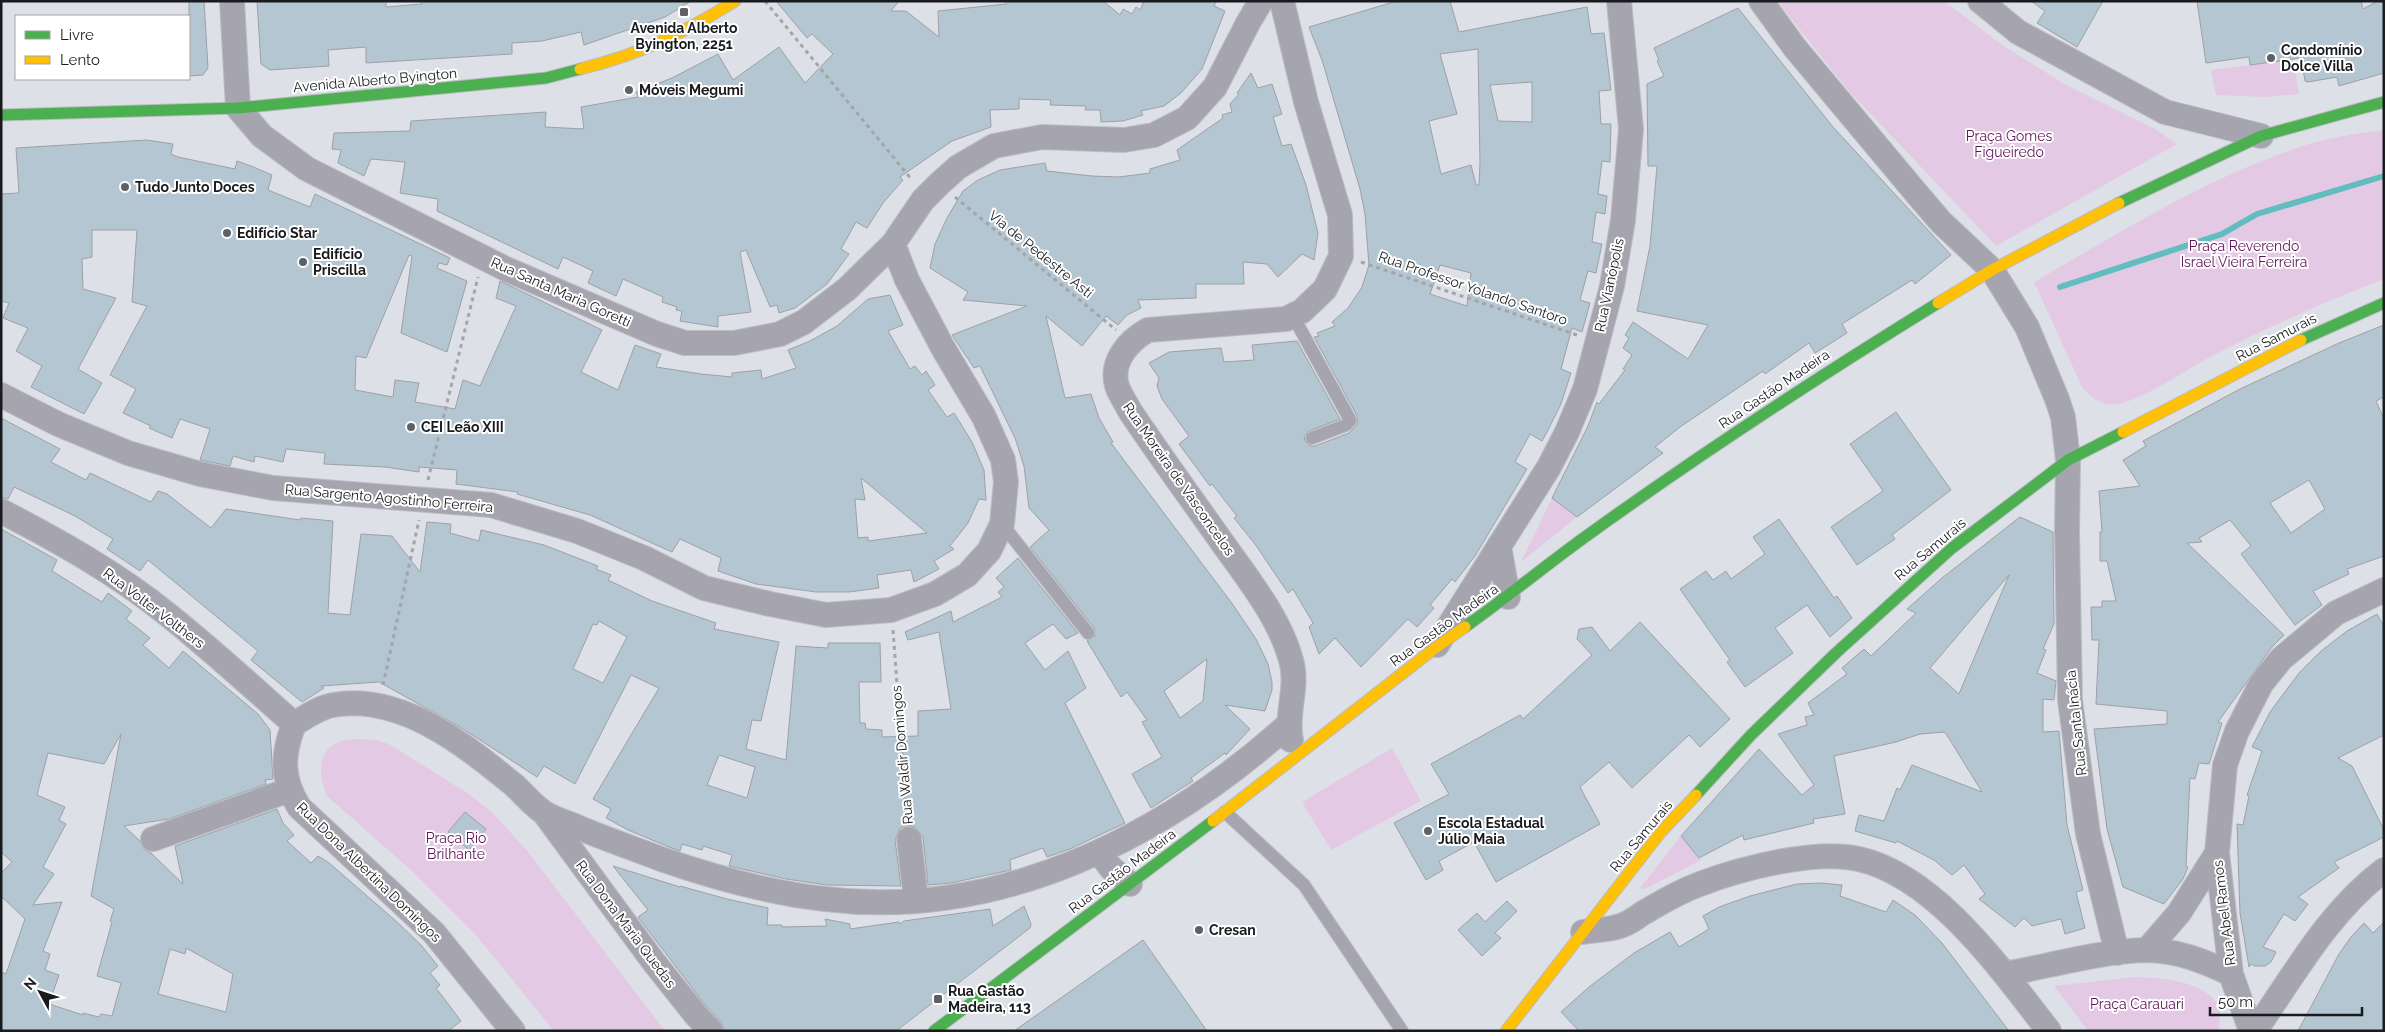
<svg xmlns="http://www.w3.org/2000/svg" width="2385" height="1032" font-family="Raleway,sans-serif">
  <rect width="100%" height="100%" fill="#dde1e7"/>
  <path fill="#e4c9e4" d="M1777 1H1944L2002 45 2036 66 2064 84 2155 129 2177 144 1996 246 1848 90Z
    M2293 59 2299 94 2266 97 2216 95 2211 70Z
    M2384 130V279C2324 302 2266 328 2210 357 2184 371 2145 399 2118 404 2103 407 2091 398 2082 387L2034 282C2123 231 2211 175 2309 144 2334 137 2359 133 2384 130Z
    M1552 498 1577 517 1521 562Z
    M358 739 376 740 389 744 469 794 493 813 529 853 665 1031H554L476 935 412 871 327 796C314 765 321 739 358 739Z
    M1392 748 1421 801 1331 850 1302 802Z
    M1681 836 1701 860 1645 889 1640 888Z
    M2135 977C2162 978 2207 980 2220 1009L2219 1031H2088L2054 986Z"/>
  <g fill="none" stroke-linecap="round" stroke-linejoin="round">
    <path stroke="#60bdc0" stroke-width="6" d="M2060 287 2222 234 2257 214 2384 176"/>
  </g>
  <path fill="#b3c6d1" stroke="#9da1a6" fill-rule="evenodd" d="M189 1H204L208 68 203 75 189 76Z
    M257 1H386V7L422 4 421 1H691L665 17 584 45 581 32 542 41 512 43V54L366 63V47L328 50 329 66 270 70 261 64Z
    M776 1H899L891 11H906L939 37 938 11 1006 4V1H1103L1120 15 1123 9 1132 14 1136 7 1140 10 1144 1H1216L1214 6 1225 11 1202 69 1181 93 1164 106 1141 111 1143 115 1123 121 1101 122 1100 110H1085L1086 106 1050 105 1051 100 1019 99V109L990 110 991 127 952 141 900 177 903 180 883 203 867 228 856 222 841 249 849 254 827 284 795 308 779 313 777 305 770 307 746 250 740 252 751 312 718 316V327L680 321 682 311 676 310 677 307 662 302 663 297 623 279 616 296 588 283 593 271 563 257 558 269 437 211 438 199 400 193 405 162 371 159 364 176 338 163 341 150 332 149 334 133 410 131 411 121 546 112 545 127 584 129 581 107 638 97 636 92 672 78 718 54 733 80 779 47 805 83 833 54 812 34 807 38Z
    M1397 1H1450L1459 32 1587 7 1591 34 1604 33 1611 90 1599 91 1601 124H1611L1610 162 1602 161 1598 194 1607 196 1605 214 1596 212 1592 242 1602 244 1596 273 1588 271 1580 300 1590 303 1582 332 1572 328 1561 369 1571 373 1561 404 1547 432 1542 441 1530 434 1515 462 1527 469 1475 556 1455 582 1452 579 1430 605 1434 608 1417 627 1408 619 1361 667 1335 638 1319 654 1309 627 1313 623 1293 589 1288 593 1255 544 1234 518 1237 516 1212 484 1210 486 1179 444 1189 436 1162 399 1157 386 1159 378 1149 363 1169 352 1221 348 1224 362 1254 360 1252 345 1297 341 1340 419 1309 431 1304 436 1305 441 1310 446H1315L1349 433 1356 426 1358 422 1356 414 1314 337 1319 336 1317 333 1335 326 1332 322 1348 308 1362 287 1369 265 1365 214 1360 189 1322 60 1309 27ZM1478 49 1480 163 1479 185H1476L1471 165 1441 174 1429 121 1457 114 1440 54ZM1532 82V122L1498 121 1490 85ZM1440 265 1471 273 1467 306 1430 294Z
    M2031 1H2103L2077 47 2037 23 2045 11Z
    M2197 1H2361L2363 9 2378 1H2384V73L2339 86 2337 77 2308 82 2305 81 2301 58 2250 65 2249 57 2206 63Z
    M1738 8 1833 127 1951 255 1915 284 1912 280 1842 324 1847 333 1815 353 1809 343 1765 374 1763 371 1680 427 1655 447 1663 453 1577 517 1552 498 1588 426 1597 402 1599 404 1625 370 1623 369 1632 355 1623 348 1629 338 1625 335 1633 322 1688 359 1708 325 1637 311 1650 246 1657 166H1648L1647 84 1664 76 1657 61 1659 60 1654 48Z
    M1251 73 1258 88 1272 84 1282 114 1273 117 1282 146 1291 144 1306 185 1318 233 1314 260 1302 254 1278 277 1267 264 1243 262 1244 284H1196V298L1138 300 1141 308 1127 315 1118 325 1106 316 1082 346 1046 316 1065 398 1091 394 1099 418 1113 442 1111 443 1231 602 1256 639 1268 664 1272 682V690L1265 711 1225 705 1250 729 1226 755 1225 753 1191 778 1193 781 1151 808 1132 774 1162 757 1142 722 1147 720 1127 692 1121 697 1087 641 1095 636 1094 628 1030 547 1049 530 1029 508 1024 466 1015 438 980 366 974 368 952 335 1027 306 963 300 968 292 930 268 935 244 947 218 963 191 978 180 1000 170 1045 163 1047 171 1092 176 1119 177 1150 173V169L1180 160 1177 150 1223 118 1222 115 1232 112 1230 104 1239 94 1237 93ZM1207 659 1203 701 1180 718 1164 691Z
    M147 140 173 144 171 154 178 157 235 169 237 161 251 166 272 175 268 190 310 207 315 194 450 258 447 265 439 263 437 268 467 281 447 352 401 333 412 256 409 255 366 358 356 356 355 390 393 397 395 380 419 383 415 402 455 409 463 380 480 386 516 306 496 298 500 281 602 330 581 372 618 390 635 345 661 354 656 367 701 374 732 377V373L761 370 762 379 796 368 788 350 810 341 837 326 868 299 890 295 903 325 888 331 910 369 915 366 922 375 926 371 935 385 928 390 947 417 954 413 972 442 984 470 986 500 979 499 968 523 950 546 954 549 934 561 939 569 914 582 911 570 877 575 879 588 849 592H816L756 584 718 571 721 558 680 539 672 552 590 515 517 494 518 492 456 484 457 470 419 467V472L385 467 324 464 325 453 286 449 283 462 255 456 254 462 233 456 230 466 200 460 210 429 180 419 172 438 149 428 151 426 123 413 136 389 110 375 147 306 132 302 137 230H92V257L82 259 83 289 116 298 78 369 102 383 84 414 31 387 42 366 16 351 28 328 3 318 9 303 1 301V194L19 193 16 148ZM861 478 927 533 868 541V537L858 538 855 499 865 500Z
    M2384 325V397L2376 401 2384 419V556L2347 569 2349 574 2313 591 2322 605 2295 625 2241 554 2251 546 2230 520 2199 538 2202 542 2187 543 2284 635 2272 647 2218 722 2222 723 2209 764 2199 763 2195 779 2190 778 2186 866 2188 867 2183 879 2164 904 2123 887 2107 829 2094 729 2167 724V711L2096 704 2099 640H2092L2091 607H2102V601H2116L2107 561H2100V532H2102L2099 491 2140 486 2123 460 2146 446 2143 441 2240 389 2339 343ZM2309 480 2325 509 2291 533 2270 503Z
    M1896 412 1951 490 1892 535 1895 539 1857 565 1831 527 1883 491 1850 444Z
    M1 418 60 449 51 462 86 480 90 473 151 502 158 491 167 494 211 528 226 509 300 520 301 518 333 521 328 613 350 615 361 534 392 536 420 572 427 522 451 524 450 533 479 541 481 530 544 545 598 566 596 569 611 575 608 580 652 601 716 623 714 629 779 642 761 721 752 720 746 749 786 760 796 646 828 648V643H880L881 682H859L860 723H865L866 729 882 730V737L918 736V711L951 709 939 632 908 640 905 632 951 611 953 622 1002 597 998 592 1004 587 996 578 1018 558 1078 633 1066 639 1053 624 1025 643 1045 670 1068 651 1086 688 1065 703 1125 823 1070 849 1047 857 1043 848 1010 860 1011 870 951 883 928 885 923 837 915 827 908 825 900 828 895 840 901 886 827 885 786 879 729 866 732 855 703 846 702 850 682 844 680 851 669 847 628 830 606 818 611 809 593 799 659 688 631 675 575 784 544 766 537 777 460 727 379 682 321 686 324 688 302 702 251 660 258 651 148 560 140 571 107 549 113 539 75 516 14 487 8 499 1 497ZM599 621 627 637 603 683 573 669 593 624 597 625ZM719 755 755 767 747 798 707 785Z
    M2020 517 2053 532 2054 624 2043 649 2046 650 2037 673 2056 681 2054 700 2043 699V732L2059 731 2067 825 2083 890 2076 892 2085 928 2065 934 2061 919 2032 926 2024 918 2015 927 1979 899 1985 894 1964 865 1952 875 1934 860 1897 841 1896 843 1855 831 1859 815 1884 821 1897 788 1900 790 1912 765 1982 792 1945 732 1920 734 1896 742 1834 756 1845 814 1813 819 1814 823 1744 840 1743 835 1699 858 1681 836 1759 749 1802 795 1814 785 1778 734 1807 725 1805 717 1814 715 1808 703 1847 674 1842 668 1864 649 1871 656 1916 613 1907 609 1942 578ZM2009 575 1959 694 1930 668Z
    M1779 519 1834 598 1837 596 1852 618 1830 637 1807 605 1775 628 1793 653 1745 687 1727 662 1730 660 1680 589 1706 571 1713 580 1726 571 1731 579 1765 554 1753 537Z
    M1 529 57 560 52 571 102 602 108 593 132 611 126 619 150 638 143 645 169 668 183 651 258 714 270 730 273 779 265 780 266 784 169 819 124 826 140 841 144 849 151 853 183 884 175 846 277 809 283 823 294 835 287 841 311 863 318 856 328 862 397 922 421 945 438 966 430 973 440 985 436 988 461 1021 448 1031H1V972L6 974 25 919 1 896V873L12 862 1 852ZM121 734 91 896 114 909 110 921 112 922 97 976 121 983 112 1016 101 1014 99 1017 83 1013V1015L49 1004 59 975 45 970 50 954 43 951 62 902 33 905 54 874 43 867 66 824 59 820 65 807 37 795 48 753 104 764ZM186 948 233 974 226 1012 158 994 170 949 185 954Z
    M2377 614 2384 627V735L2338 758 2352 766 2384 830V837L2334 862 2339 868 2298 897 2308 904 2295 921 2284 914 2263 947 2276 952 2271 962 2265 966H2255L2251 964 2249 967 2240 913 2237 824 2243 825 2249 796 2247 795 2262 751 2252 747 2270 712 2299 673 2321 651 2347 631Z
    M1640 622 1730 719 1700 747 1689 735 1632 788 1609 762 1580 787 1600 824 1496 882 1474 842 1439 861 1443 870 1426 880 1394 823 1449 794 1431 764 1520 715 1523 719 1592 655 1577 639 1579 629 1592 627 1610 651Z
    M465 812 486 829 469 850 448 832Z
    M613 866 680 887V886L727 899 768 908 767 925H782V927L827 926 825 919 850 924V929L899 922 900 924 904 921 990 909 993 926 1024 906 1031 924 1030 928 896 1031H725L721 1022 705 1005 638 917 648 910Z
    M1821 883 1842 885 1840 896 1886 912 1893 900 1915 915 1942 943 2009 1031H1579L1561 1012 1589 987 1634 953 1670 932 1679 947 1709 929 1703 916 1719 907 1750 896 1797 884Z
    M1507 901 1517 911 1495 933 1501 938 1482 956 1458 930 1477 913 1485 922Z
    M2384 922V1031H2298L2339 954 2351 937 2364 923 2373 933Z
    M1143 940 1207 1031H1014Z"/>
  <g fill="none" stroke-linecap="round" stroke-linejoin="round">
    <defs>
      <path id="lane" d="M1293 316 1349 418 1350 421 1346 425 1312 438
        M1002 524 1088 633
        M1225 812 1304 885 1402 1031"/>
      <path id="street" d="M232 1 238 108 262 136 307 169 506 269 657 334 685 343H734L780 334 804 322 847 289 893 244 923 200 939 184 958 167 994 146 1042 137 1124 140 1154 135 1187 118 1215 87 1248 23 1261 1
        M1282 1 1306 102 1340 215 1341 256 1325 289 1302 311 1286 319 1148 330C1128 341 1110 362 1117 386 1120 395 1126 403 1130 411 1160 456 1193 501 1224 545 1249 580 1280 619 1291 660 1299 687 1285 714 1291 740
        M1761 1 1795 48 1917 194 1941 222 1992 270 2027 327 2057 399 2063 417 2068 460 2067 532 2070 700 2088 834 2117 953
        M1980 1 2018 32 2165 112 2261 136
        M1 395 58 424 128 453 200 474 273 488 491 505 577 531 644 558 704 588 770 604 826 615 891 610 935 594 967 575 989 551 1002 524 1006 482 1003 460 984 417 943 348 907 280 893 244
        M1 511C59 541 116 573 167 614 211 649 252 687 294 724
        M1499 546 1508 597
        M1437 645 1549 467 1567 432 1585 389 1612 286 1623 220 1631 129 1619 1
        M545 814 653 961 695 1014 711 1031
        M153 839 289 790
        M909 839 916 900
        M1099 852 1111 868 1130 884
        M1583 932C1595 930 1609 930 1620 926 1628 924 1636 918 1643 913 1662 902 1680 891 1700 884 1742 868 1816 849 1859 859 1937 877 2002 971 2049 1031
        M2147 950 2179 913 2217 853
        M2005 974C2049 966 2102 951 2146 950 2176 950 2204 961 2231 974L2251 1031
        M2231 974 2217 853 2225 765 2237 731 2261 684 2281 659 2336 613 2384 590
        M513 1031 434 933 299 807C281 778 282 755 294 724 306 717 320 707 333 705 401 693 465 745 514 785 524 794 534 807 546 814 557 820 571 824 582 829 609 840 637 850 664 860 716 878 770 893 825 899 1000 920 1162 838 1289 724
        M2255 1031C2294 975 2329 911 2384 870"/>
      <path id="fast" d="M1 115 238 108 546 78 580 69
        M2119 203 2261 136 2384 102
        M2301 340 2384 303
        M1465 627C1506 598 1545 566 1585 537 1700 454 1818 377 1938 303
        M1696 795 1751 735 1837 652 1952 548 2068 460 2123 432
        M934 1031 1213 821"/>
      <path id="slow" d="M580 69C641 54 682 34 735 1
        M1938 303 1992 270 2119 203
        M2123 432 2301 340
        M1213 821 1435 648 1465 627
        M1506 1031 1660 833 1696 795"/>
    </defs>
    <use href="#lane" stroke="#babdc2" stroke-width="14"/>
    <use href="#street" stroke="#babdc2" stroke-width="26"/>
    <use href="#fast" stroke="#babdc2" stroke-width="13"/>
    <use href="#slow" stroke="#babdc2" stroke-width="13"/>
    <path stroke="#a4a5ac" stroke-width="3" stroke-dasharray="4 4" stroke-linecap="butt" d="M765 1 912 180
      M955 197 1116 330
      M1361 262 1577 335
      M428 480 478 277
      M893 630 907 818
      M383 685 419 520"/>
    <use href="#lane" stroke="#a6a5af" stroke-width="12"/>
    <use href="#street" stroke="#a6a5af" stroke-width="24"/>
    <use href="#fast" stroke="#4caf50" stroke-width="11"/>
    <use href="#slow" stroke="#ffc107" stroke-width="11"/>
  </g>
  <g fill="#5d6064" stroke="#fff" stroke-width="2">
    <rect x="679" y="7" width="10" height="10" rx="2.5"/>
    <circle cx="2271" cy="58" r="5"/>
    <circle cx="629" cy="90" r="5"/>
    <circle cx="125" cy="187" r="5"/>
    <circle cx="227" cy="233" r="5"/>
    <circle cx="303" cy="262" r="5"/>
    <circle cx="411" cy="427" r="5"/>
    <circle cx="1428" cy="831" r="5"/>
    <circle cx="1199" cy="930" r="5"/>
    <rect x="933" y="994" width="10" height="10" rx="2.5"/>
  </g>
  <g text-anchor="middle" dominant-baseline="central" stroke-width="4" stroke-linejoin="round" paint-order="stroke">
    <g font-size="14" font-weight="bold" fill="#181a1e" stroke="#fff" text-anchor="start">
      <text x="684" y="28" text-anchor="middle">Avenida Alberto<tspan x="684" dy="16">Byington, 2251</tspan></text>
      <text x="2281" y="50">Condomínio<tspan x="2281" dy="16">Dolce Villa</tspan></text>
      <text x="639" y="90">Móveis Megumi</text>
      <text x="135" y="187">Tudo Junto Doces</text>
      <text x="237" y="233">Edifício Star</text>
      <text x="313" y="254">Edifício<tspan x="313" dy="16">Priscilla</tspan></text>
      <text x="421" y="427">CEI Leão XIII</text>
      <text x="1438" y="823">Escola Estadual<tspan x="1438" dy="16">Júlio Maia</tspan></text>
      <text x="1209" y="930">Cresan</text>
      <text x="948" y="991">Rua Gastão<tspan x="948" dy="16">Madeira, 113</tspan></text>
    </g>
    <g font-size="14" fill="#181a1e" stroke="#fff">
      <text transform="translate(375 80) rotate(-5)">Avenida Alberto Byington</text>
      <text transform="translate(1041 254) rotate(39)">Via de Pedestre Asti</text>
      <text transform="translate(1609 285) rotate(-78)">Rua Vianópolis</text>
      <text transform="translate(1473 288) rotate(19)">Rua Professor Yolando Santoro</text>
      <text transform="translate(561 292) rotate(24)">Rua Santa Maria Goretti</text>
      <text transform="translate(2276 337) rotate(-27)">Rua Samurais</text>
      <text transform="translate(1774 389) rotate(-34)">Rua Gastão Madeira</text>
      <text transform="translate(1179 479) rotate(55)">Rua Moreira de Vasconcelos</text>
      <text transform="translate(389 498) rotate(5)">Rua Sargento Agostinho Ferreira</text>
      <text transform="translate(1930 549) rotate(-40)">Rua Samurais</text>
      <text transform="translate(154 608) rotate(37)">Rua Volter Volthers</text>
      <text transform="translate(1444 625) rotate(-36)">Rua Gastão Madeira</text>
      <text transform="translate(2076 723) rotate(-96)">Rua Santa Inácia</text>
      <text transform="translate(902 755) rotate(-95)">Rua Waldir Domingos</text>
      <text transform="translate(1641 836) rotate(-50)">Rua Samurais</text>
      <text transform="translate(1122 871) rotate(-37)">Rua Gastão Madeira</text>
      <text transform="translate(369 872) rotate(44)">Rua Dona Albertina Domingos</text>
      <text transform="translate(2224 913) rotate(-97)">Rua Abel Ramos</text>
      <text transform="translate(626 924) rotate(53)">Rua Dona Maria Quedas</text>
    </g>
    <g font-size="14" fill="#60135a" stroke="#fff">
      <text x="2009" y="136">Praça Gomes<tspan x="2009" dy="16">Figueiredo</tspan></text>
      <text x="2244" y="246">Praça Reverendo<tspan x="2244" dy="16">Israel Vieira Ferreira</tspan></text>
      <text x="456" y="838">Praça Rio<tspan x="456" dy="16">Brilhante</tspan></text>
      <text x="2137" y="1004">Praça Carauari</text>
    </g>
  </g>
  <rect width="2385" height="1032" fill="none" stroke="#181a1e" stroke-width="5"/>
  <rect x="15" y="15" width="175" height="65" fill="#ffffff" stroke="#a3a3a5"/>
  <rect x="25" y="31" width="25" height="8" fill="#4caf50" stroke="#a3a3a5"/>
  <text x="60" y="40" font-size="15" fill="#181a1e">Livre</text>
  <rect x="25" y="56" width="25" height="8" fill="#ffc107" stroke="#a3a3a5"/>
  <text x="60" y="65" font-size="15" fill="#181a1e">Lento</text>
  <g transform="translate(40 992) rotate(310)" stroke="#ffffff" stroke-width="4" paint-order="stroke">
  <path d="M0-4L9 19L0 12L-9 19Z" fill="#181a1e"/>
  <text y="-8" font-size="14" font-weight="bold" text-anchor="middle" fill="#181a1e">N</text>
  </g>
  <path d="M2210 1007v8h152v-8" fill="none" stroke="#181a1e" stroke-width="2.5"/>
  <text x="2218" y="1007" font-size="15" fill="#181a1e" stroke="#ffffff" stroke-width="4" paint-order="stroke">50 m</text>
</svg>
